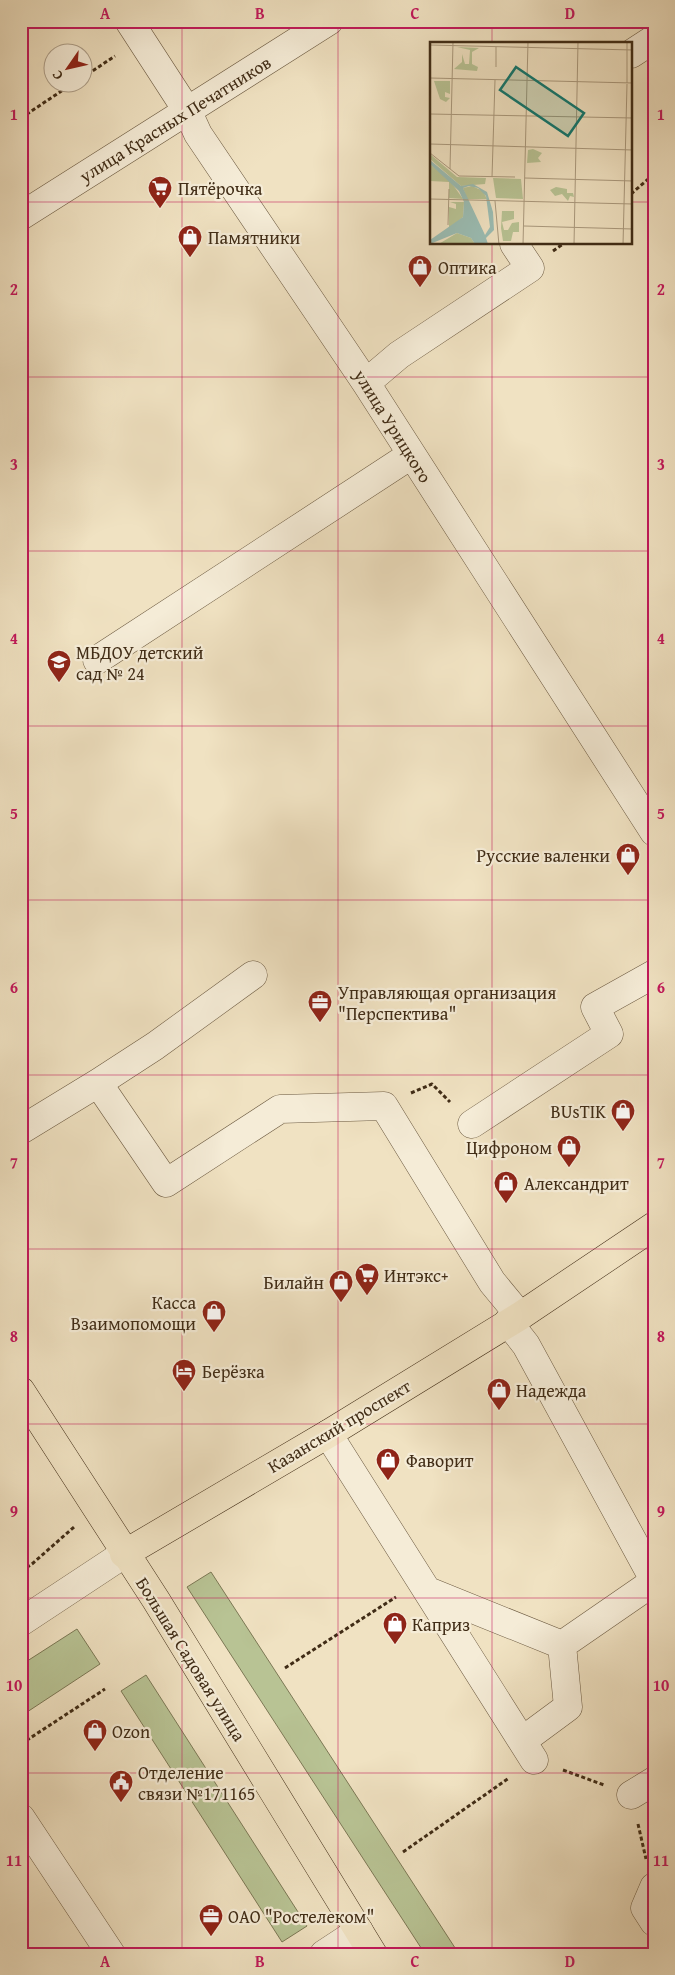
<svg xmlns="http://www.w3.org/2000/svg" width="675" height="1975" font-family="'Gentium Book Plus',serif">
  <rect width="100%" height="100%" fill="#f0e2c2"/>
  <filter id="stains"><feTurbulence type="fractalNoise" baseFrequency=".004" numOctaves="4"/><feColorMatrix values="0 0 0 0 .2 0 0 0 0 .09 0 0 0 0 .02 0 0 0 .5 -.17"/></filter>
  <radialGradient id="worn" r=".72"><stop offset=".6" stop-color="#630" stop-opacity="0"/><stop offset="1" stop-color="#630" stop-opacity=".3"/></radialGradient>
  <path fill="#b8c394" stroke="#7c7855" d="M211 1572 459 1954H425L187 1587Z
    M77 1629 100 1664 21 1716V1665Z
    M146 1675 307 1926 282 1942 121 1691Z"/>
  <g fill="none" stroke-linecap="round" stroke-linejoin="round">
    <defs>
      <path id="minor" d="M129 21 188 112 198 134 366 383 654 832
        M631 54 654 39
        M21 216 329 21
        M366 383 399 355 530 268 514 244
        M97 660 411 455
        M98 1083 155 1046 253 975
        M472 1124 609 1034 595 1007 654 974
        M21 1130 98 1083 166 1183 280 1109 384 1106 492 1282 520 1316
        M508 1322 526 1345 653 1578
        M328 1434 534 1760
        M428 1591 562 1645 649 1585 654 1576
        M21 1622 124 1554
        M522 1741 568 1707 562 1645
        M631 1795 654 1781
        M21 1818 111 1954
        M654 1887 645 1908 654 1922
        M324 1954 359 1931"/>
      <path id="major" d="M124 1554 328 1434 520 1316 654 1226"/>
      <path id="highway" d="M21 1391 156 1600 373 1954"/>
    </defs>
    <use href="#minor" stroke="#6c5a41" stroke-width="29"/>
    <use href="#major" stroke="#402c16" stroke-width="29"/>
    <use href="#highway" stroke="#402c16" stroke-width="29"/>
    <path stroke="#402c16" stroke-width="3" stroke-dasharray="4 2.5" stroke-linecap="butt" d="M82 78 115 56
      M21 118 75 82
      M631 194 654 174
      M553 251 563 244
      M411 1093 432 1084 450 1102
      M21 1571 32 1564 74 1527
      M285 1668 396 1597
      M21 1744 105 1689
      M563 1770 604 1785
      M638 1824 646 1859
      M403 1852 509 1778"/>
    <use href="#minor" stroke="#f5ecd7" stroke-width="28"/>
    <use href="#major" stroke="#f0e2c2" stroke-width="28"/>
    <use href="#highway" stroke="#f0e2c2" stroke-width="28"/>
  </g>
  <path fill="none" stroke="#c2185b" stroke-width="1" stroke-opacity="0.55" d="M182 21V1954M338 21V1954M492 21V44M21 202H431M631 202H654M492 244V1954M21 377H654M21 551H654M21 726H654M21 900H654M21 1075H654M21 1249H654M21 1424H654M21 1598H654M21 1773H654"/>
  <defs>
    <symbol id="supermarket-pin" viewBox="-11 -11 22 30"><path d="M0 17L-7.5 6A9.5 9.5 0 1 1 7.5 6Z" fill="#8f2418" stroke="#f5ecd7"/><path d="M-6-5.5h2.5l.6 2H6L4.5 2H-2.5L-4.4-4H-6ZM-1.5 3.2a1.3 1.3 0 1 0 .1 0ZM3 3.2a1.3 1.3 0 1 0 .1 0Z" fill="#fff"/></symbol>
    <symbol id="shop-pin" viewBox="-11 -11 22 30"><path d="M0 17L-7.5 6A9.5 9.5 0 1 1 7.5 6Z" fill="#8f2418" stroke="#f5ecd7"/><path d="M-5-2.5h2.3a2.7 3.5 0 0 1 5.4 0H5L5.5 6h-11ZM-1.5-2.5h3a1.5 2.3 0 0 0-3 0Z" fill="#fff"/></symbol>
    <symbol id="school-pin" viewBox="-11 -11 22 30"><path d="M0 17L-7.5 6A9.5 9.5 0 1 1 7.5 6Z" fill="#8f2418" stroke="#f5ecd7"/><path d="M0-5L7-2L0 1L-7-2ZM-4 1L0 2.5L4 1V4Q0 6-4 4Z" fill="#fff"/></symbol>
    <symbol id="office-pin" viewBox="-11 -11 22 30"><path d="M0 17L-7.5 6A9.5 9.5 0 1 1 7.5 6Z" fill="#8f2418" stroke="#f5ecd7"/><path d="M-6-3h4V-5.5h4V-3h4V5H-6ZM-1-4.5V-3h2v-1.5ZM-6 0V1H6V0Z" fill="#fff"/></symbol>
    <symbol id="hotel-pin" viewBox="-11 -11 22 30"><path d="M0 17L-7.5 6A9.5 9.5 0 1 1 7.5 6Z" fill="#8f2418" stroke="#f5ecd7"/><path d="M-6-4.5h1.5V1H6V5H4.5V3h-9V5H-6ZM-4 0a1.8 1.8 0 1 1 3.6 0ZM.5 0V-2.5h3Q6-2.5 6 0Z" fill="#fff"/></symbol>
    <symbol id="civic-pin" viewBox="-11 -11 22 30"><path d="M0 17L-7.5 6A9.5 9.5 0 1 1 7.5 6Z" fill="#8f2418" stroke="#f5ecd7"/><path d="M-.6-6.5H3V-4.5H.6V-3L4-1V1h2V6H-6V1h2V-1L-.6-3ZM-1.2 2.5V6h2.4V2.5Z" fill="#fff"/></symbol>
  </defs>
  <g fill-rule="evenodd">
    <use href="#supermarket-pin" x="146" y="174" width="28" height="38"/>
    <use href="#shop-pin" x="176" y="223" width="28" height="38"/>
    <use href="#shop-pin" x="406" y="253" width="28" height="38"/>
    <use href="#school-pin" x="45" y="648" width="28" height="38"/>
    <use href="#shop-pin" x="614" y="841" width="28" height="38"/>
    <use href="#office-pin" x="306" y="988" width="28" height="38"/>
    <use href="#shop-pin" x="609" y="1097" width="28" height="38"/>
    <use href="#shop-pin" x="555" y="1133" width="28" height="38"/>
    <use href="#shop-pin" x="492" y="1169" width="28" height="38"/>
    <use href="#supermarket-pin" x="353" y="1261" width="28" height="38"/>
    <use href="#shop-pin" x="327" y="1268" width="28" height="38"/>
    <use href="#shop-pin" x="200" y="1298" width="28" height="38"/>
    <use href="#hotel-pin" x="170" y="1357" width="28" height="38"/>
    <use href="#shop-pin" x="485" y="1376" width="28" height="38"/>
    <use href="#shop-pin" x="374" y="1446" width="28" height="38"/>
    <use href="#shop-pin" x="381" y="1610" width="28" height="38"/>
    <use href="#shop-pin" x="81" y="1717" width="28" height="38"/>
    <use href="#civic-pin" x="107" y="1768" width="28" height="38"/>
    <use href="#office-pin" x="197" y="1902" width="28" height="38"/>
  </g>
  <g text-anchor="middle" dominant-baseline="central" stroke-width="4.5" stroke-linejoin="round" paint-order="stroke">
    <g font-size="18" fill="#402c16" stroke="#f5ecd7">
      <text transform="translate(175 119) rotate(-32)">улица Красных Печатников</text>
      <text transform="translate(393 426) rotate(58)">улица Урицкого</text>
      <text transform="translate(339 1426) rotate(-31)">Казанский проспект</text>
      <text transform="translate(191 1659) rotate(58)">Большая Садовая улица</text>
    </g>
    <g font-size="18" fill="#402c16" stroke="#f5ecd7" text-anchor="start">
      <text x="178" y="188">Пятёрочка</text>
      <text x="208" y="237">Памятники</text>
      <text x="438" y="267">Оптика</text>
      <text x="76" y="652">МБДОУ детский<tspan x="76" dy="21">сад № 24</tspan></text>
      <text x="610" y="855" text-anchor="end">Русские валенки</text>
      <text x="338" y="992">Управляющая организация<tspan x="338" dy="21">"Перспектива"</tspan></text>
      <text x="606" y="1111" text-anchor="end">BUsTIK</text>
      <text x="552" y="1147" text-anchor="end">Цифроном</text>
      <text x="524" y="1183">Александрит</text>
      <text x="384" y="1275">Интэкс+</text>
      <text x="324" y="1282" text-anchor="end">Билайн</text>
      <text x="196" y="1302" text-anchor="end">Касса<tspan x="196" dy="21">Взаимопомощи</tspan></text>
      <text x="202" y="1371">Берёзка</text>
      <text x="516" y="1390">Надежда</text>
      <text x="406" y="1460">Фаворит</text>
      <text x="412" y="1624">Каприз</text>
      <text x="112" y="1731">Ozon</text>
      <text x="138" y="1772">Отделение<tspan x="138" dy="21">связи №171165</tspan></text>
      <text x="228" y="1916">ОАО "Ростелеком"</text>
    </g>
  </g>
  <g transform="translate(430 42)">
    <rect width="202" height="202" fill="#f0e2c2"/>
    <path d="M27 5 49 6 42 10V22L48 25 47 29 24 27 32 20V12L35 22H39L40 8ZM4 39H20V52L15 50V55L20 56 16 60 10 57ZM103 107 112 111 108 116 111 120 97 121 98 108ZM0 112 27 135 56 136 55 142 31 144 0 117ZM0 122 21 140 33 157 19 156V140L0 139ZM63 136 91 137 93 157 66 156ZM42 144 53 149 57 157H37L33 146ZM126 145 137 147V151H143L144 155 140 154 138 159 132 152 125 154 120 148ZM20 160H34L33 175 19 187V165L26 167V162ZM72 169H84V177L72 180 74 188H78L82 181 89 180V190H83L81 199H73L71 186ZM27 191 41 196 45 202 7 203Z" fill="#b8c394"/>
    <path d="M0 118 31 144 43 142 57 150 63 170 64 188 56 196 58 202H45L41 196 27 191 0 202V198L33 175 34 160 29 149 0 122ZM39 144 48 146 56 154 60 185 55 193 33 146Z" fill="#9abdb4" fill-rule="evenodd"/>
    <path fill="none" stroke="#aa997d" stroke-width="1" d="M197 0V41M0 3 203 8M66 25V5M0 36 203 41M97 39 98 0M0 72 203 76M0 102 203 108M0 111 29 134 85 135M20 127 23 0M62 135 65 38M95 136 203 139M0 157 203 162M65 159 69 203M18 183 19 147M94 184 203 187M93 203 97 39M144 203 148 0M193 203 197 42"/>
    <path fill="#0f766e" fill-opacity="0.15" stroke="#0f766e" stroke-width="2.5" d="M86 25 154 71 138 94 70 48Z"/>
    <rect width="202" height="202" fill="none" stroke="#402c16" stroke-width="2.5"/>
  </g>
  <rect width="675" height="1975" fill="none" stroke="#f0e2c2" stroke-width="55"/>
  <g transform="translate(68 68) rotate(236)"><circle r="24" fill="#f5ecd7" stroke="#ad9f8a"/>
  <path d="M0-4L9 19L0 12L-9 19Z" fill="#8f2418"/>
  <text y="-8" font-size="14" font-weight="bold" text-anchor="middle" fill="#402c16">С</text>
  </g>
  <rect x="28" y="28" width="620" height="1920" fill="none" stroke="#c2185b" stroke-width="2"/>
  <g font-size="16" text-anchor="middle" font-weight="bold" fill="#c2185b">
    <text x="105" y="19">A</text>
    <text x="260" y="19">B</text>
    <text x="415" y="19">C</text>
    <text x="570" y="19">D</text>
    <text x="14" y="120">1</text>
    <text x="661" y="120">1</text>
    <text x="14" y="295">2</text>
    <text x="661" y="295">2</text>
    <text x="14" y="470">3</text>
    <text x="661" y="470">3</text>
    <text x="14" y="644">4</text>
    <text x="661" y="644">4</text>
    <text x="14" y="819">5</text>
    <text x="661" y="819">5</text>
    <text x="14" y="993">6</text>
    <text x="661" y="993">6</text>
    <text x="14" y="1168">7</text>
    <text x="661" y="1168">7</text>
    <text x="14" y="1342">8</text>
    <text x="661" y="1342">8</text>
    <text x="14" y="1517">9</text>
    <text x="661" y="1517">9</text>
    <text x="14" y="1691">10</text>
    <text x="661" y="1691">10</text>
    <text x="14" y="1866">11</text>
    <text x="661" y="1866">11</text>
    <text x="105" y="1967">A</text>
    <text x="260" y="1967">B</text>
    <text x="415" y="1967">C</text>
    <text x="570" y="1967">D</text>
  </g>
  <rect width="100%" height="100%" filter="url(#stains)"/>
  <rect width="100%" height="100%" fill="url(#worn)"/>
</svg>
